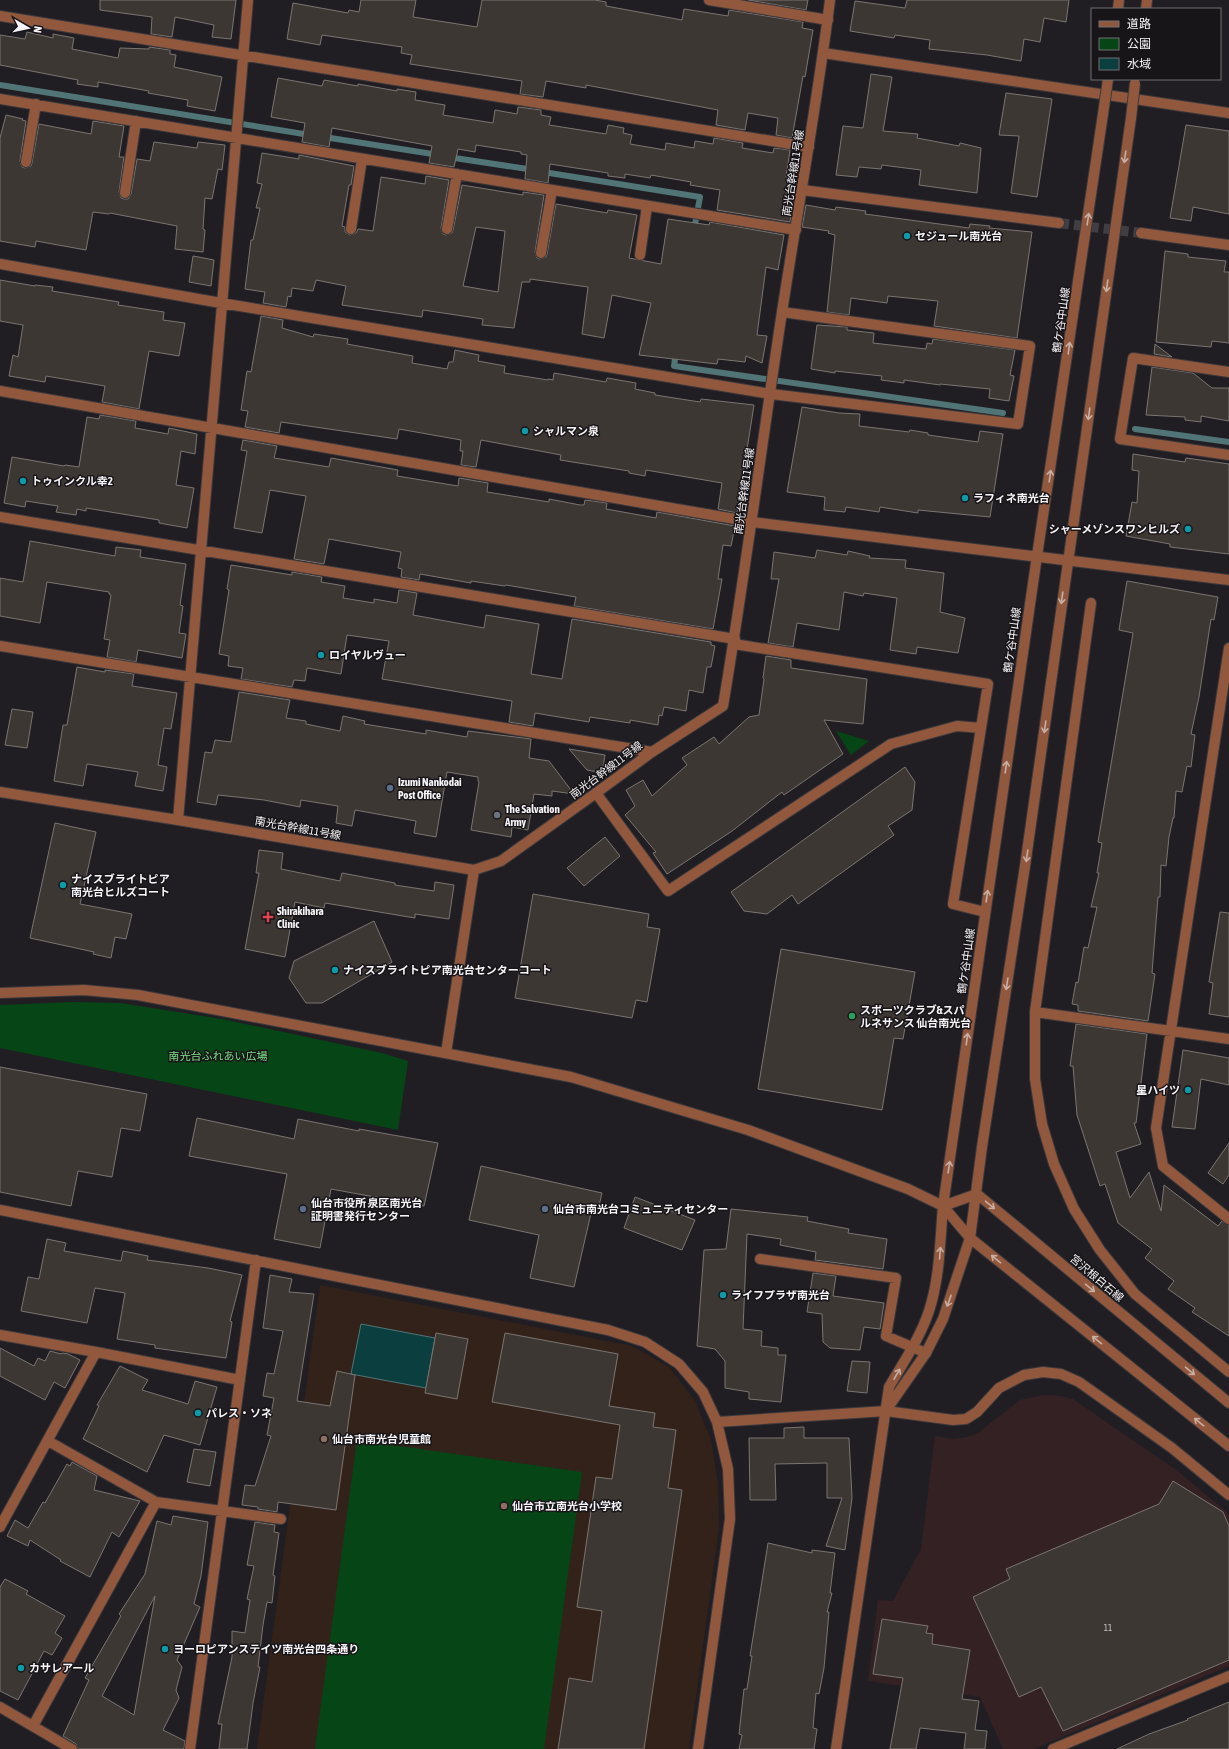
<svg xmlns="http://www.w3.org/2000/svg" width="1229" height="1749" font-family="'Asap Condensed','Noto Sans JP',sans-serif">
  <rect width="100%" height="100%" fill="#211e23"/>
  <path fill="#342124" d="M1043 1395 1060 1396 1073 1399 1179 1472 1229 1514V1666L1034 1749H1003L980 1697 868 1681 878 1600 893 1601 921 1549 935 1436 954 1439 968 1437 978 1433 1020 1400Z"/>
  <path fill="#33221a" d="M320 1285 632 1346 670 1368 695 1401 711 1440 718 1485 719 1527 689 1749H257Z"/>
  <path fill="#064515" d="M836 731 869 741 851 755Z
    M72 1002 120 1003 222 1019 382 1053 408 1061 398 1130 0 1048V1005Z
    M357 1440 582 1472 544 1749H315Z"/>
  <path fill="#0a3e3f" stroke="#517576" d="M361 1324 435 1338 426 1388 351 1374Z"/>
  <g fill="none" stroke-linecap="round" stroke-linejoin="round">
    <path stroke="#517576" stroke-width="6" d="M0 85 310 135
      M324 137 439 155
      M448 157 534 170
      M543 172 700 197 694 230
      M676 352 674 366 1003 413
      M1135 429 1229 442"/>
  </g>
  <path fill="#3d3734" stroke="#7b7571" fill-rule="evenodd" d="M100 0H236L231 39 212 37 214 25 175 17 172 37 151 34 152 17 100 10Z
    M361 0H416L413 17 477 27 482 0H595L606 2V6L682 20 684 9 728 16 729 10 803 22 802 28 813 30 805 77 803 76 792 138 776 135 778 118 748 113 745 130 716 125 718 110 586 85V88L546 81 543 97 520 94 522 81 410 64 412 55 401 53 402 47 322 35 320 45 287 39 293 3 348 13 349 10 359 12Z
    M748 0H808L806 10Z
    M907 0H1069L1066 22 1044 18 1040 42 1024 39 1021 61 987 55 929 49 930 40 895 35 894 38 850 31 855 1 905 8Z
    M27 32 53 38V34L74 38 72 49 118 58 120 48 149 49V47L170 50V54L176 55 174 67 222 77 215 111 187 106 188 100 148 93 149 91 98 82V87L77 84 78 80 0 65V35L25 39Z
    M871 74 892 77 883 131 918 134 917 138 959 146 960 143 981 148 977 193 919 185 921 170 882 165 881 169 859 167 857 177 836 175 843 126 863 128Z
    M278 78 322 86 324 80 358 86V84L397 91V89L416 92 415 100 445 105 443 115 493 123 495 110 517 114 518 107 541 110V115L551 117 549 125 606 134 608 125 624 128 623 133 632 135 630 144 665 150 666 143 694 148 695 141 713 144 714 138 743 143 742 148 773 153 774 148 790 150 786 177 789 178 785 202 793 203 790 222 717 210 720 190 690 185 691 182 651 175 650 178 625 174V178L608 176V173L550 164 548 183 525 179 527 155 521 154V152L476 145 475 152 458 149 454 167 429 163 432 146 332 128 329 147 302 142 305 123 271 117Z
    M1006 93 1052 99 1037 197 1011 193 1019 136 999 135Z
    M6 115 23 119 22 120 26 121 20 161 22 167 25 168 31 166 32 163 39 124 91 134 93 121 124 126 119 157H124L119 192 121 198 124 199H128L131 194 137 159 150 161 154 142 197 148 198 142 225 145 222 170 218 169 212 199 205 198 203 229 205 230 203 252 175 249 177 226 110 213 109 214 93 212 86 250 36 241 35 247 0 241V138Z
    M1186 125 1229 131V214L1193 207 1191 221 1170 218Z
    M262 153 299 159V155L354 166 351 185H349L342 226 345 227V232L350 235 356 233 358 229 373 231 381 177 425 184 426 176 449 180 441 228 443 234 446 235 452 233 453 230 462 185 523 195V192L544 195 535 252 537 258 540 259 546 257 547 254 556 204 607 213 608 210 637 215 629 258 661 264 668 219 709 225 710 222 784 235 778 270 766 267 757 335 767 336 762 363 746 356 745 362 718 359 717 364 639 355 651 303 612 295 604 338 582 334 588 287 530 279V282H522L514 328 482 325 483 319 423 310 422 317 342 305 346 286 316 280 313 291 292 288 291 297 288 296 286 307 263 303 265 292 245 289 251 240H253L260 208H256L262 184 257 183ZM476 227 505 231 498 292 463 286Z
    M806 205 835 210 836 207 866 211 865 214 969 228 970 224 990 226 989 228 1032 232 1017 338 934 326 938 301 888 296 887 303 851 298 849 315 827 312 835 235 828 233 829 231 802 227Z
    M1165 251 1188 254V257L1226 261 1224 272H1229V343L1212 341 1211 347 1156 342Z
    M193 256 214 260 211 286 189 282Z
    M0 280 35 286V285L53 287 52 291 119 302 118 305 164 312 163 320 185 323 179 356 149 351 139 409 102 402 105 386 46 376 45 382 9 376 13 355 18 357 23 325 0 321Z
    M261 316 283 320 282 328 313 337 314 334 348 339 347 344 413 356 412 363 447 369 449 362H453L455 350 479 355 478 361 505 366 504 373 548 380V379L553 380 554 373 606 382 607 378 636 383 635 389 655 393V395L700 402 701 399 754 405 737 513 718 509 722 483 646 470 645 476 629 473V471L560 460 561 455 481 440 476 467 461 465 463 451H460L461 440 399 429 397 439 281 422 279 433 245 427 248 411 241 410 247 371 251 372Z
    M817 325 847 327V330L874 333 873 343 926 349 927 343 932 344 933 339 1015 350 1010 375 1014 376 1009 401 989 398 990 389 940 384V385L904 380V383L881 380 882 376 835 371V373L811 369Z
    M1155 344 1172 357 1154 354Z
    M1152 367 1193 373 1212 388H1229V421L1201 416V422L1185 420V417L1146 415Z
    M802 407 839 413 860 414 859 426 909 432 910 430 928 433V435L978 442 980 431 1003 434 990 517 918 510V513L880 507 879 512 846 507 845 512 824 510 825 497 787 492Z
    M100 415 136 421 135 428 168 434 169 428 197 434 195 454 181 451 176 485 194 488 187 528 159 523V520L86 508V511L77 509 76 515 56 512 58 506 26 501 25 507 4 503 12 457 64 466 65 465 79 467 87 417 99 419Z
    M243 440 277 446 274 458 329 467 331 458 398 470 397 476 458 486 459 478 488 483 487 492 549 502V499L580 505H584L585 500 607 503 606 509 656 518 657 512 735 526 731 546 723 545 718 579H722L713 629 574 606 576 597 506 585 505 586 471 581V583L420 574 419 580 401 577 402 569 398 568 401 552 329 539 324 564 294 559 306 496 270 490 262 533 234 528 247 451 241 450Z
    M1133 454 1185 462 1186 458 1229 464V554L1170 547V544L1126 536 1132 502 1137 503 1139 471 1132 470Z
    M30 541 115 556 116 547 141 550 140 557 186 564 180 605 183 606 179 633 186 634 182 658 138 650 136 662 107 657 110 640 104 639 111 595 109 594V592L47 582 40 623 0 616V578L23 582Z
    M817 550 847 555 848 551 870 556 869 558 906 560 905 568 944 573 940 612 965 618 958 653 917 647 916 654 890 650 897 598 864 593 863 596 844 592 839 630 797 623 793 647 768 643 779 579H771L774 552 815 558Z
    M231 565 292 575V572L322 577 321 582 345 586 343 598 374 603V599L397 603 399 590 417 593 413 615 484 628 486 615 539 624 531 674 562 679 572 619 711 642V645L715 646 711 667H707L703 693 689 690 686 711 664 707 662 716 659 715 658 725 630 720V723L590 717 589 722 535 713 533 726 509 722 512 701 382 679 389 641 347 635 341 674 307 668 305 681 294 680 292 687 241 679 243 668 228 666 229 656 219 654 229 590 227 589Z
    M1127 581 1218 597 1214 620 1211 619 1199 697 1191 734 1195 735 1191 767 1187 766 1182 792 1176 791 1174 818H1173L1169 837 1166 866 1161 865 1160 897H1158L1152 973 1155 974 1148 1021 1078 1011V1005L1072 1004 1076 982 1078 983 1084 947 1088 948 1097 907H1091L1099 873H1097L1102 843 1098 842 1133 633 1119 630Z
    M766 656 791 660V668L867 679 863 724 824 720 843 754 784 795 782 792 732 831 667 874 653 853 656 852 625 815 635 806 626 790 643 780 652 796 687 765 682 758 714 737 719 744 749 717 759 715 764 679 763 678Z
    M77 667 105 672V670L134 674 132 686 177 693 171 729 164 728 158 765 167 767 163 791 135 786 138 772 87 764 83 786 54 781 63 725H67Z
    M239 692 290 700 286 718 306 721V724L340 731 343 716 365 721 364 724 426 734V730L467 737 468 731 531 739 529 758 549 761 574 794 552 791V796L534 794 528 830 512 827 511 837 471 830 479 782 478 781V777L447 772 436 837 414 833 416 821 355 810 352 826 336 823 338 806 301 800 300 807 264 800 218 795 216 805 197 802 205 752 212 753 215 740 231 742Z
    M12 709 33 712 27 748 5 745Z
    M569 749 605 755 602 773 587 770Z
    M905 767 915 782 912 810 888 826 894 835 798 904 792 895 767 914 744 911 731 892Z
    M55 823 96 832 80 904 132 914 126 939 115 937 111 958 93 954 94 952 30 938Z
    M605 837 620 856 584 886 567 868Z
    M259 850 283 853 281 869 340 881 342 873 395 883V885L434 891 435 882 454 885 449 919 415 914V918L325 903 324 908 295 902 285 957 245 949 259 873H256Z
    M533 894 649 914 647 927 660 929 647 1002 636 1000 632 1018 515 998Z
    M1220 912 1229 913V1017L1209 1014 1213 983 1209 982Z
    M374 921 392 962 322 1003H306L289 978 294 961Z
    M781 949 915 972 903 1039 894 1038 882 1110 758 1089Z
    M1076 1024 1147 1034 1136 1123H1134L1141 1144 1116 1152 1130 1198 1149 1172 1161 1211 1164 1185 1218 1226 1222 1221 1229 1225V1336L1192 1312 1195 1308 1168 1289 1174 1281 1145 1258 1152 1249 1118 1223 1105 1184 1100 1186 1077 1115 1073 1066H1070Z
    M1183 1050 1229 1058V1085L1201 1079 1195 1129 1172 1127Z
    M0 1067 147 1094 140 1131 121 1128 112 1177 78 1171 71 1206 0 1192Z
    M197 1118 294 1139 298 1119 359 1131V1129L438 1143 424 1206 331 1189 320 1248 274 1239 287 1174 189 1156Z
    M1229 1143V1175L1223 1184 1208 1173Z
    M481 1166 602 1193 598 1210 592 1209 574 1287 530 1278 539 1235 469 1220Z
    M635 1197 695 1220 682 1250 624 1228Z
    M731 1209 808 1217 807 1221 849 1229 848 1233 887 1239 883 1269 815 1260 816 1252 780 1245 781 1239 747 1234 743 1329 762 1331 761 1346 778 1348V1355H786L781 1402 749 1399V1392L725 1388V1361L715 1349 697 1346 704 1250 726 1249Z
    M47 1239 66 1243 64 1251 121 1261 123 1251 148 1256 147 1260 208 1268 242 1275 230 1321 232 1322 226 1358 155 1348V1345L117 1339 125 1293 95 1288 87 1323 21 1311 28 1277 39 1279Z
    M813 1273 836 1276 833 1296 884 1303 880 1329 864 1327 860 1350 830 1348 823 1342 822 1314 807 1312Z
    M270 1275 292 1279 289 1292 314 1294 297 1401 330 1406 337 1371 355 1375 336 1510 278 1502 277 1512 258 1509V1507L242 1505 245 1485 255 1486 271 1436 267 1435 274 1398 263 1396 267 1373 274 1374 283 1331 263 1328Z
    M436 1333 468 1339 457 1399 425 1393Z
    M505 1333 618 1354 609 1406 655 1413 653 1427 676 1430 668 1488 682 1490 644 1749H558L569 1678 592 1682 602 1611 577 1607 596 1477 612 1479 620 1425 492 1402Z
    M0 1348 34 1366 38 1358 45 1361 50 1351 61 1354 62 1353 68 1354 80 1360 65 1388 54 1382 45 1400 0 1376Z
    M852 1361 870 1362 867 1393 847 1391Z
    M120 1366 148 1380 142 1390 188 1404 195 1381 217 1387 200 1445 164 1435 147 1472 83 1439 99 1406 97 1405Z
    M804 1427V1438H849L852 1498 845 1550 826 1546 842 1498H827V1463L775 1464 776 1500H750L749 1438H784V1428Z
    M194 1449 216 1452 210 1486 187 1482Z
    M72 1462 97 1476 94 1490 140 1501 119 1537 112 1532 90 1577 60 1561 61 1560 30 1540 28 1546 7 1536 15 1520 28 1528 43 1502 45 1503 67 1464 70 1466Z
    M1173 1481 1223 1512 1229 1526V1660L1063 1731 1041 1687 1019 1697 973 1597 1010 1579 1006 1569 1159 1504Z
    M173 1516 208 1522 201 1576 194 1604 200 1607 177 1660 182 1667 176 1690 179 1698 163 1730 185 1741 184 1749H78L76 1744 63 1736 89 1680 85 1678 121 1616 119 1614 145 1574 157 1521 171 1525ZM155 1596 134 1715 102 1696Z
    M255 1522 275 1525 274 1532 279 1533 273 1575 275 1576 272 1603 267 1602 263 1625 258 1667H260L253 1703 247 1749H219L222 1724H218L232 1657V1631L245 1633 250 1600 247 1599 254 1566 247 1565Z
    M768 1543 812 1553V1550L835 1553 830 1593H832L827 1612H829L824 1668 819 1694 816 1693 813 1728 817 1729 814 1749H739L742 1735 739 1734 744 1689H747L752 1656H750Z
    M5 1579 28 1591 26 1594 65 1616 55 1633 62 1638 52 1655 44 1651 18 1700 0 1691V1587Z
    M882 1619 928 1626 926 1633 933 1634 932 1644 970 1650 962 1699 979 1701 975 1730 987 1731 985 1749H964L966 1733 920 1728 916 1749H890L903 1678 873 1674Z
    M1229 1702V1749H1117L1149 1734 1188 1720 1187 1719Z"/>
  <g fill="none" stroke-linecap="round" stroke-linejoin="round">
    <path stroke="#413e43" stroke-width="10" stroke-dasharray="10 5" stroke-linecap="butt" d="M1059 223 1141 233"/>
    <defs>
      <path id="service" d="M541 253 552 190
        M640 255 647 206"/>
      <path id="minor" d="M709 0 828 20
        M0 16 809 147
        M823 53 1229 113
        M0 99 796 230
        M26 162 36 104
        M802 190 1059 223
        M125 193 136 121
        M351 229 362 159
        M447 229 457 174
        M1141 233 1229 245
        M0 264 221 303 771 394 1018 424 1030 346 782 312
        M1229 372 1133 358 1120 439 1229 455
        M0 391 752 522 1229 580
        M0 517 735 639
        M1091 603 1035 1012V1079L1042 1124 1054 1164 1074 1209 1100 1250 1135 1294 1229 1372
        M734 644 988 684 953 904 985 912
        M0 646 652 752
        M1229 648 1156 1128 1163 1166 1229 1219
        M596 793 668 891 891 744 957 726 981 728
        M178 820 248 0
        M1035 1012 1229 1039
        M0 1210 608 1330 645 1342 679 1364 703 1392 717 1422 728 1469 730 1519 698 1749
        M760 1259 896 1278 886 1336 926 1353
        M0 1335 96 1352 240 1380
        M717 1422 886 1411 953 1420 966 1419 977 1412 999 1388 1024 1375 1043 1372 1061 1374 1079 1382 1172 1448 1229 1495
        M48 1441 156 1502 281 1519
        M0 1527 96 1352
        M0 1707 72 1749
        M33 1726 156 1502
        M190 1749 256 1260
        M1053 1749 1229 1676"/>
      <path id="tertiary" d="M1118 9 1119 0
        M1146 9 1147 0
        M0 792 178 820 474 870 501 861 596 793 652 752 723 706C745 575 762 443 782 312 798 208 817 104 830 0
        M0 993 84 990 138 995 571 1077 748 1130 908 1189 943 1206 970 1238 1229 1446
        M446 1053 474 870
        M943 1206 977 1194 1229 1403
        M887 1409 926 1353 943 1319 970 1238 982 1147 1025 866 1131 118
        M836 1749 889 1387C903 1363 920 1338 929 1311 940 1277 940 1241 943 1206L1037 556 1103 114"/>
    </defs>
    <use href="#service" stroke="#3b383c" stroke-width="12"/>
    <use href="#minor" stroke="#3b383c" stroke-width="12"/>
    <use href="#tertiary" stroke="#3b383c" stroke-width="12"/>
    <use href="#service" stroke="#91583e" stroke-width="10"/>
    <use href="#minor" stroke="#91583e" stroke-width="10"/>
    <use href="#tertiary" stroke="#91583e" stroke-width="10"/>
    <defs>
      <path id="tertiary-bridge" d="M1103 114 1108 79
        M1131 118 1135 83"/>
    </defs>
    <use href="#tertiary-bridge" stroke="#3b383c" stroke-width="12" stroke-linecap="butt"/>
    <use href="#tertiary-bridge" stroke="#91583e" stroke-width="10"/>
  </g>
  <defs><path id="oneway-shaft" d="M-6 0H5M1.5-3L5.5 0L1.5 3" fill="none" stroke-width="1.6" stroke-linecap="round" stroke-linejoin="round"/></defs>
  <g stroke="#c9aea4">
    <use href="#oneway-shaft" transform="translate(1125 157) rotate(98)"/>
    <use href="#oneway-shaft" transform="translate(1088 219) rotate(-82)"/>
    <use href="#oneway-shaft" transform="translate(1107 286) rotate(98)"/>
    <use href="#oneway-shaft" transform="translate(1069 348) rotate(-82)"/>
    <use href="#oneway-shaft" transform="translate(1089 414) rotate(98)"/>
    <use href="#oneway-shaft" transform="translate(1050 476) rotate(-82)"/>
    <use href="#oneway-shaft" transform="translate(1062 598) rotate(98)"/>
    <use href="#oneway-shaft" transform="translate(1045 727) rotate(98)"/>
    <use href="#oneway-shaft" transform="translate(1006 767) rotate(-82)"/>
    <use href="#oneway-shaft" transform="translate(1027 856) rotate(98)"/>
    <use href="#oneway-shaft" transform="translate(987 896) rotate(-82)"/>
    <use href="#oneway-shaft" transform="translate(1007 984) rotate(99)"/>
    <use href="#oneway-shaft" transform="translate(967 1039) rotate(-82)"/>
    <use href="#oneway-shaft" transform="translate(949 1167) rotate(-81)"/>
    <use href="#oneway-shaft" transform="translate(990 1205) rotate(40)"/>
    <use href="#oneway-shaft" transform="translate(940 1253) rotate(-86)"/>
    <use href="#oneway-shaft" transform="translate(996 1259) rotate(-141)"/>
    <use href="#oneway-shaft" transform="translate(1090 1288) rotate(40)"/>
    <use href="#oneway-shaft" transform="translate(949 1301) rotate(110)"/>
    <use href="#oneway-shaft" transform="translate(1097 1340) rotate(-141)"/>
    <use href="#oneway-shaft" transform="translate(1190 1371) rotate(40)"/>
    <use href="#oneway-shaft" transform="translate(897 1374) rotate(-60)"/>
    <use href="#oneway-shaft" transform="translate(1199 1422) rotate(-141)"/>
  </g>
  <g fill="#0f9aa8" stroke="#181519" stroke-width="1.5">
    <circle cx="907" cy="236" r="4"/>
    <circle cx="525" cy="431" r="4"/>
    <circle cx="23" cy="481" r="4"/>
    <circle cx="965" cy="498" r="4"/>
    <circle cx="1188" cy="529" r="4"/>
    <circle cx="321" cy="655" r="4"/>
    <circle cx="63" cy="885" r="4"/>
    <circle cx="335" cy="970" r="4"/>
    <circle cx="1188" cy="1090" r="4"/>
    <circle cx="723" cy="1295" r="4"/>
    <circle cx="198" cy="1413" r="4"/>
    <circle cx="165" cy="1649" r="4"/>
    <circle cx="21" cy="1668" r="4"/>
  </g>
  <g fill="#5c6f8a" stroke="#181519" stroke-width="1.5">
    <circle cx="390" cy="788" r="4"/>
    <circle cx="303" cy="1209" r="4"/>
    <circle cx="545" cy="1209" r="4"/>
  </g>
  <circle fill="#6b7280" stroke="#181519" stroke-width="1.5" cx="497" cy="815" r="4"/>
  <path fill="#e0444e" stroke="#181519" stroke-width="1.5" d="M266 911h4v4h4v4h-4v4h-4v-4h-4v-4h4z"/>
  <circle fill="#2e9e5b" stroke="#181519" stroke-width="1.5" cx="852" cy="1016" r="4"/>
  <g fill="#8d6e63" stroke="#181519" stroke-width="1.5">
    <circle cx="324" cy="1439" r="4"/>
    <circle cx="504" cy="1506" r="4"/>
  </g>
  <g text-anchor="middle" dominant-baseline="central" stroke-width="3" stroke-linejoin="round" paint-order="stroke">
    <g font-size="9" fill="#c8c5c6">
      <text x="1108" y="1628">11</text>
    </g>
    <g font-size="11" fill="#f6f4f7" stroke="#181519">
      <text transform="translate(793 173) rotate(-81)">南光台幹線11号線</text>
      <text transform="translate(1061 320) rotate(-82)">鶴ケ谷中山線</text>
      <text transform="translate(744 491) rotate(-82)">南光台幹線11号線</text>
      <text transform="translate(1012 640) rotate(-82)">鶴ケ谷中山線</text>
      <text transform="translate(606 770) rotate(-37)">南光台幹線11号線</text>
      <text transform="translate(298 828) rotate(10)">南光台幹線11号線</text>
      <text transform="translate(966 961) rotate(-82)">鶴ケ谷中山線</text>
      <text transform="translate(1097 1278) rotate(40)">宮沢根白石線</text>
    </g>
    <g font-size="11" font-weight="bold" fill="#f6f4f7" stroke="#181519" text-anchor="start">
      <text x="915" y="236">セジュール南光台</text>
      <text x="533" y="431">シャルマン泉</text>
      <text x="31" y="481">トゥインクル幸2</text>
      <text x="973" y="498">ラフィネ南光台</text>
      <text x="1180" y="529" text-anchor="end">シャーメゾンスワンヒルズ</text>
      <text x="329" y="655">ロイヤルヴュー</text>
      <text x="398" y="782">Izumi Nankodai<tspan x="398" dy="13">Post Office</tspan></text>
      <text x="505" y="809">The Salvation<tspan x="505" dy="13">Army</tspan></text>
      <text x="71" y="879">ナイスブライトピア<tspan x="71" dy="13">南光台ヒルズコート</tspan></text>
      <text x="277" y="911">Shirakihara<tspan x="277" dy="13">Clinic</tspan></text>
      <text x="343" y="970">ナイスブライトピア南光台センターコート</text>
      <text x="860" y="1010">スポーツクラブ&amp;スパ<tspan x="860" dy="13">ルネサンス 仙台南光台</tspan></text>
      <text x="1180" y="1090" text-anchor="end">星ハイツ</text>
      <text x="311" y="1203">仙台市役所 泉区南光台<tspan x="311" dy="13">証明書発行センター</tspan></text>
      <text x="553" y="1209">仙台市南光台コミュニティセンター</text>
      <text x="731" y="1295">ライフプラザ南光台</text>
      <text x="206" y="1413">パレス・ソネ</text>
      <text x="332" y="1439">仙台市南光台児童館</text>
      <text x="512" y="1506">仙台市立南光台小学校</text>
      <text x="173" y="1649">ヨーロピアンステイツ南光台四条通り</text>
      <text x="29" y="1668">カサレアール</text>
    </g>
    <g font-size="11" fill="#7ae085" stroke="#181519">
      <text x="218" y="1056">南光台ふれあい広場</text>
    </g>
  </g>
  <rect x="1091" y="8" width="130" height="72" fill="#181519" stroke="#716e72"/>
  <rect x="1099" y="21" width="20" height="6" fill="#91583e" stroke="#716e72"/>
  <text x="1127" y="28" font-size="12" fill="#f6f4f7">道路</text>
  <rect x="1099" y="38" width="20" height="12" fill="#064515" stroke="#716e72"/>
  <text x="1127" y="48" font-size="12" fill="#f6f4f7">公園</text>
  <rect x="1099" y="58" width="20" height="12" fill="#0a3e3f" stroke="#716e72"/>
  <text x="1127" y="68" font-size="12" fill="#f6f4f7">水域</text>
  <g transform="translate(28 28) rotate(99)" stroke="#181519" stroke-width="3" paint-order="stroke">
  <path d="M0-3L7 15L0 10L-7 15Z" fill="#f6f4f7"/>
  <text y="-6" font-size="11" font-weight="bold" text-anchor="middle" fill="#f6f4f7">N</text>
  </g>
</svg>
